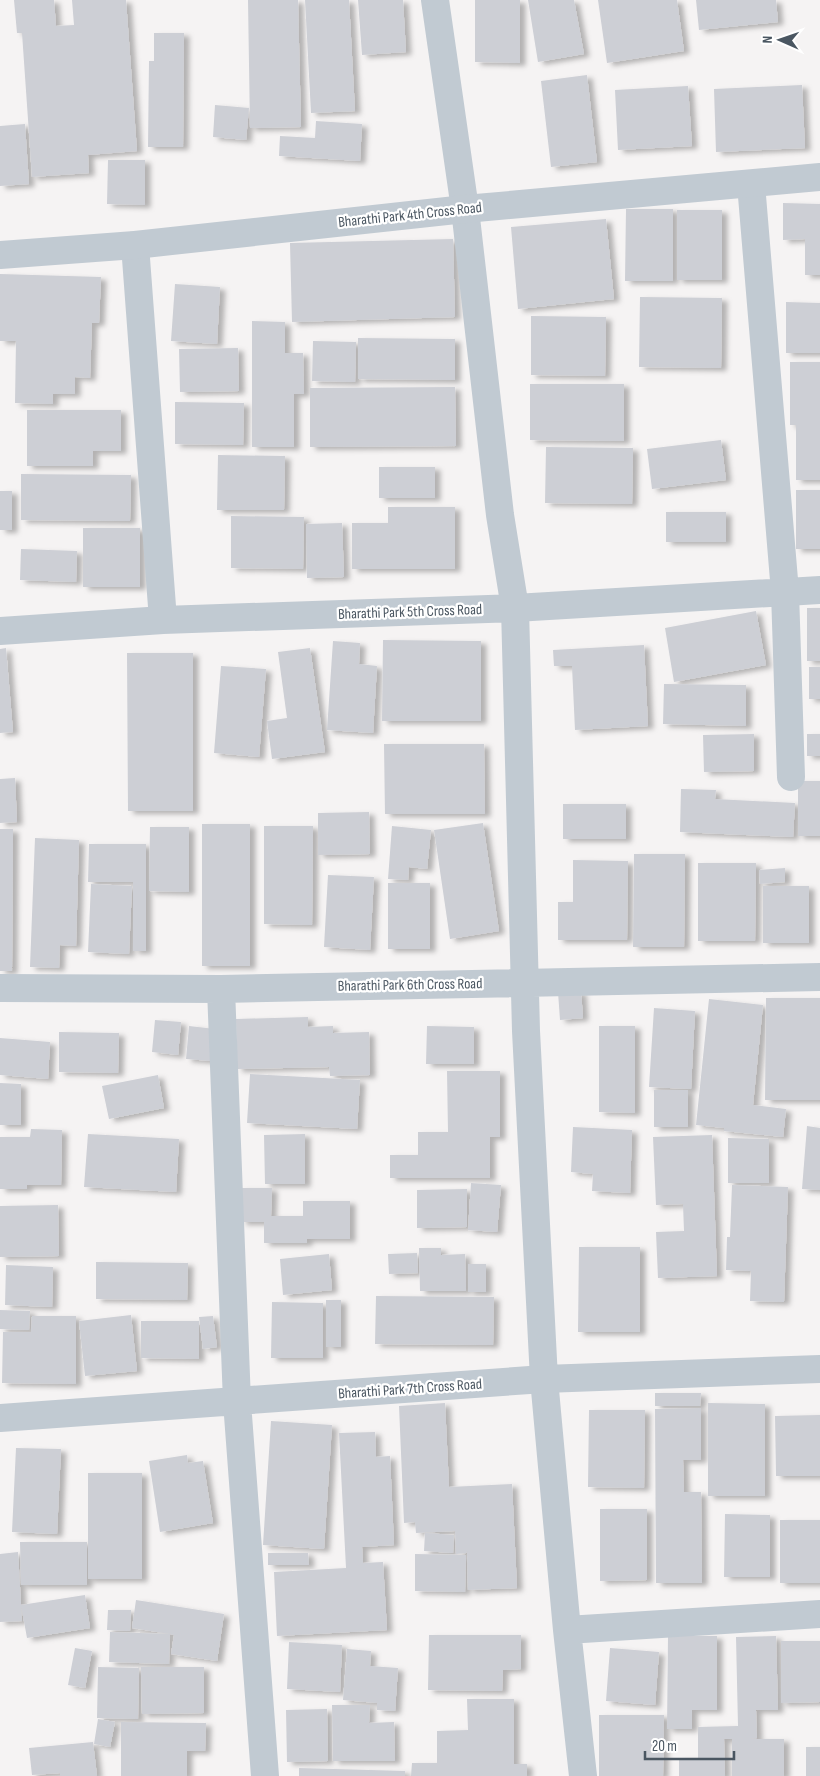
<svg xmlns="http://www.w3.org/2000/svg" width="820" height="1776" font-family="'Sofia Sans Condensed',sans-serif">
  <defs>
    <filter id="shadow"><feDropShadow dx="5.5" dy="3" stdDeviation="2.5" flood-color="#0004"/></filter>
  </defs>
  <rect width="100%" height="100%" fill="#f5f3f3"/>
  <path fill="#cdcfd5" filter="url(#shadow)" d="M14 0H54L56 26 74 25 72 0H126L137 151 88 155 89 173 32 177 22 33H17Z
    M248 0H298L301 127 250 128Z
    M305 0H349L355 111 311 113Z
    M358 0H403L406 52 362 55Z
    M475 0H520V63L475 62Z
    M528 0H574L584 54 538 62Z
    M598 0H677L684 51 607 63Z
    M696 0H776L778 22 699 30Z
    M154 33H184L183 147H148L149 61H154Z
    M587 75 597 162 551 167 541 81Z
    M802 85 805 148 716 152 714 89Z
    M688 86 692 146 618 150 615 90Z
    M215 105 249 108 246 140 213 137Z
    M316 121 362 124 360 161 279 156 280 136 315 138Z
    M25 124 29 184 0 186V126Z
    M108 160H145V205L107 204Z
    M783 203 820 204V275H805V239L783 240Z
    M626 209H673V281H625Z
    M677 210H722V280H677Z
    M606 219 614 299 518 309 511 227Z
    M453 239 455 317 292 322 290 243Z
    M0 274 101 277 99 323H92L90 378 75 377V394H53V404L15 403 16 341H0Z
    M175 284 220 287 217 344 171 341Z
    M640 297 722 298 721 368 639 367Z
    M786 302 820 303V353H786Z
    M531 316 606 317 605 376 531 375Z
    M252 321 285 322V353H303L304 394H294V447H252Z
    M358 338 455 339V380L358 379Z
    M313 341 356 342 355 382 312 381Z
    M238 348 239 391 180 392 179 349Z
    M790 362H820V480H796V425H790Z
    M530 384H624V441L530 440Z
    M455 387 456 446 310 447V388Z
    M175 402 244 403 243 445 175 444Z
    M27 410H121V451H93V466H27Z
    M721 440 726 480 652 489 647 449Z
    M546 447 633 448 632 504 545 503Z
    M218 455 285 456 284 510H217Z
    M379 467H435V498H379Z
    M21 474 131 475 130 521 21 520Z
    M796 490H820V549H796Z
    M0 491H12V530H0Z
    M388 507H455V569H352V523H388Z
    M666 512H726V542H666Z
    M231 516 304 517 303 569 231 568Z
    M342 523 344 577 307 578 306 524Z
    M83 528H140V587H83Z
    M21 549 77 551 76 582 20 580Z
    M807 608H820V661H807Z
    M756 611 766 665 674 682 665 628Z
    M383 640 481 641V721H382Z
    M333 641 360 643 359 664 377 666 373 733 327 730Z
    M644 645 648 726 575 730 572 666H554L553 650Z
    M6 648 13 732 0 733V649Z
    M310 648 325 752 272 759 267 721 287 718 278 652Z
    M127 653H193V811H128Z
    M221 666 266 669 259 757 214 753Z
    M809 667H820V699H809Z
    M664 684 746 685V726L663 724Z
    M754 734V771L704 772 703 735Z
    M807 734H820V756H807Z
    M384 744H484L485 814H385Z
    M15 778 17 822 0 823V779Z
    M798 781H820V836H798Z
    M681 789 716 790 715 799 795 803 793 837 680 832Z
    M563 804H626V839H563Z
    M369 812 370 854 318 855V813Z
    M483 823 499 931 450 939 434 830Z
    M202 824H250V966H202Z
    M264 826H313L312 925 264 924Z
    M392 826 431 830 427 869 409 867 408 880 388 879Z
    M150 827H189V892L149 891Z
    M0 829H13L12 971H0Z
    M35 838 79 840 76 946 60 945 59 968 30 967Z
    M89 844H146V951H133V882H88Z
    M634 854H685L684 947H633Z
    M573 860 628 861 627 940H558V902H573Z
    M698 863H756L755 941H698Z
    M785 868V882L760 884 759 870Z
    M328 875 374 877 370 950 324 947Z
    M388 883H430V949H388Z
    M91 884 132 886 129 954 88 952Z
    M763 886H809V943H763Z
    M581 991 583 1018 560 1020 558 992Z
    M766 998H820V1100H765Z
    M709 999 763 1005 753 1105 786 1109 783 1137 724 1131V1128L696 1125Z
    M654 1008 695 1011 691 1089 649 1087Z
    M308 1017V1027L333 1026V1033L369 1032 370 1075 330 1076 329 1067 237 1069 236 1019Z
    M155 1020 181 1022 178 1055 152 1052Z
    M189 1026 215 1029 212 1061 186 1059Z
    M427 1026 474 1027V1064H426Z
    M599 1026H635V1113L599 1112Z
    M59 1032 119 1033 118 1073 59 1072Z
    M0 1038 50 1042 48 1079 0 1075Z
    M447 1071H500V1137H490V1178H390V1155H418V1132H448Z
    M250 1074 360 1080 357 1129 247 1123Z
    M158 1075 164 1108 109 1119 102 1086Z
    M0 1083 21 1084V1125H0Z
    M654 1090H688V1127H654Z
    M807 1126 820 1128V1190L802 1189Z
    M573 1127 632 1130 630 1193 592 1191 593 1174 571 1172Z
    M31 1129 62 1130 61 1185H27V1189H0V1137H30Z
    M88 1134 179 1139 176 1192 84 1187Z
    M305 1134V1184H265L264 1135Z
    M712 1135 717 1276 658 1278 656 1232 684 1231 683 1204 656 1205 653 1137Z
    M728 1138 769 1139V1183H728Z
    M471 1183 501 1185 497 1232 468 1230Z
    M732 1185 788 1187 784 1302 750 1301 751 1271 726 1270 727 1237H730Z
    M241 1188H272L271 1216H303V1201H350V1239H307V1243H264V1222H241Z
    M467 1189V1227L417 1228V1190Z
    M58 1205 59 1256 0 1257V1206Z
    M579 1247H640V1332H578Z
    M419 1248H441V1255L465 1254 466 1291H420Z
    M417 1253 418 1273 389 1274 388 1254Z
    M329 1254 332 1290 283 1295 280 1259Z
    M96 1262 188 1263 187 1300 96 1299Z
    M468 1264H486V1292H468Z
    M6 1265 53 1267 52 1307 5 1305Z
    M376 1296 494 1297 493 1345 375 1344Z
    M326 1300H341V1347H326Z
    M272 1302 323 1303V1358H271Z
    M0 1310 30 1311 29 1330 0 1329Z
    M131 1315 137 1371 85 1376 79 1321Z
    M32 1316H76V1384L2 1383 3 1332H31Z
    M213 1316 217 1347 203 1349 199 1317Z
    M141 1321H199V1359L141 1358Z
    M655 1393H701L700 1406H655Z
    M445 1403 449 1487 512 1484 517 1588 468 1590 467 1551 466 1553 456 1554 455 1531 416 1533 415 1522 404 1523 399 1406Z
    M708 1403 765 1404V1496H708Z
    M701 1408V1460H683L684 1492H701L702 1583H656L655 1409Z
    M589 1410H645L644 1488 588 1487Z
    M820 1415V1476H776L775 1416Z
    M271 1421 332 1425 324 1549 263 1545Z
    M375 1432 376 1457 390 1456 394 1545 362 1547 363 1563 383 1562 387 1630 277 1636 274 1572 346 1568 339 1433Z
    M16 1448 61 1449 57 1534 12 1532Z
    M187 1455 188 1463 203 1461 213 1523 160 1532 149 1461Z
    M88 1473H142V1579H88Z
    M600 1509H647V1580L600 1581Z
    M725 1514 770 1515V1577H724Z
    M780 1520H820V1583H780Z
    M425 1533 454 1535 453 1553 424 1551Z
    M20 1542H87V1585H21Z
    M18 1552 22 1621 0 1622V1554Z
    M268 1553H308L309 1565H268Z
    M415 1554 466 1555 465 1592 415 1591Z
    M85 1595 90 1628 27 1638 21 1605Z
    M136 1600 224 1614 217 1661 171 1654 174 1635 170 1634 169 1664 109 1662 110 1632 170 1634 132 1628Z
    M108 1610H131L130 1631 107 1630Z
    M429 1635H521V1669L503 1670 502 1691 428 1690Z
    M668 1636H717V1710H692V1729H667Z
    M776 1636 778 1710H756L757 1738 751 1739H784V1776H732V1739H724L725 1776H679V1758H698V1727L738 1726 736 1637Z
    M781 1641H820V1702L781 1703Z
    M289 1642 342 1645 340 1692 287 1689Z
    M75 1648 92 1651 85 1688 68 1685Z
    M610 1648 659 1652 655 1705 606 1701Z
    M347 1649 371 1651 370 1666 398 1668 395 1711 377 1710V1703L343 1700Z
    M98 1667 139 1668 138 1719 97 1718Z
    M141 1667H204V1713L142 1714Z
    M467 1699H514V1764H527V1776H411L412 1763H437V1731L468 1730Z
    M332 1705H370L369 1723 394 1722 395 1761H333Z
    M327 1709 328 1761 287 1762 286 1710Z
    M599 1715H664L663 1776H599Z
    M98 1719 115 1722 110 1747 94 1744Z
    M121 1722 206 1723 205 1751H187V1776H121Z
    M93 1742 97 1776H60V1773L32 1775 29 1748Z
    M806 1747H820V1776H806Z
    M299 1768 405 1771V1776H299Z"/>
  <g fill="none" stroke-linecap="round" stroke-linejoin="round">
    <path stroke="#c1cad2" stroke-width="28" d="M435 0 465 209 500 515 515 608 526 1031 544 1379 567 1630 583 1776
      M751 184 785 592 791 777
      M135 245 163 620
      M0 631 163 620 515 608 820 590
      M0 988 221 989 820 977
      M221 989 237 1402 265 1776
      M0 1418 544 1379 820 1369
      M567 1630 820 1614"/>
    <path stroke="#c1cad2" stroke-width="28" d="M0 255 135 245 465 209 820 177"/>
  </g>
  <g text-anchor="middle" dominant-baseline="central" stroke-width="4.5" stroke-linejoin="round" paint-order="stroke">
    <g font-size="15" fill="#4a5661" stroke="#fff">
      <text transform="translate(410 215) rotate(-6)">Bharathi Park 4th Cross Road</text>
      <text transform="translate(410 612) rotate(-2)">Bharathi Park 5th Cross Road</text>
      <text transform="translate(410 985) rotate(-1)">Bharathi Park 6th Cross Road</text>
      <text transform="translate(410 1389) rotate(-4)">Bharathi Park 7th Cross Road</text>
    </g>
  </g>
  <g transform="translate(780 40) rotate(272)" stroke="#ffffff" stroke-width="4" paint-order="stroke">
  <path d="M0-4L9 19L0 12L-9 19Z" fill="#4a5661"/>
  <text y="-8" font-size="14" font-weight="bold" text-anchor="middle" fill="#4a5661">N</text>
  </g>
  <path d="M645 1751v8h89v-8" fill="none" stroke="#4a5661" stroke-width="2.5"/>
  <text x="652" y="1751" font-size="15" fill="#4a5661" stroke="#ffffff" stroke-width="4" paint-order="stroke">20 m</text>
</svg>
